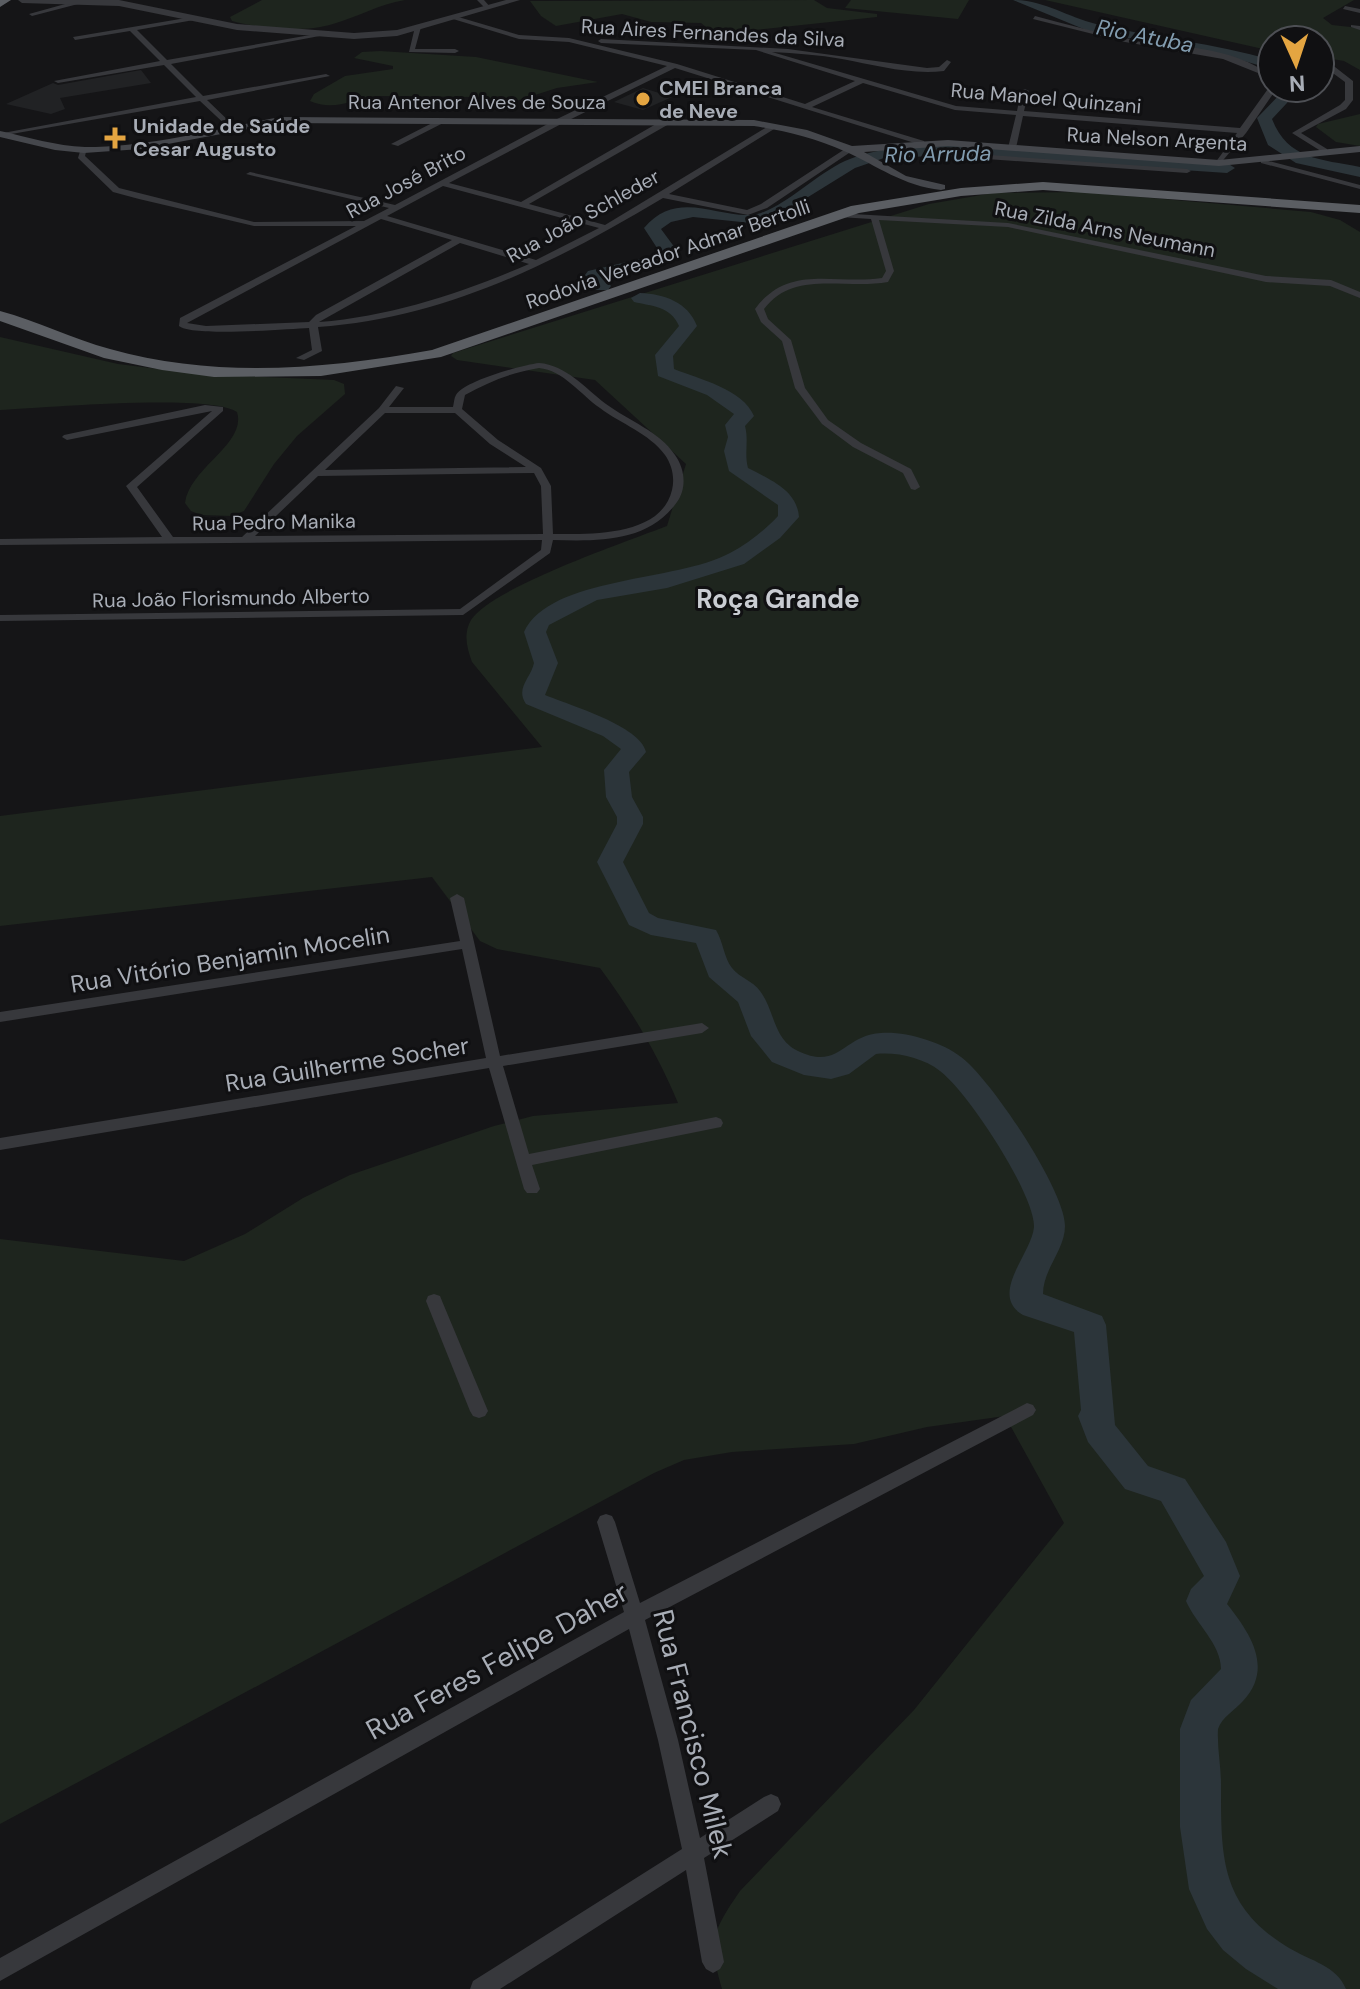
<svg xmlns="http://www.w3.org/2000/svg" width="1360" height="1989" font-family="'DM Sans',sans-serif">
  <rect width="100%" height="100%" fill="#151517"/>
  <path fill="#212224" d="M141 70 151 83 60 98 65 109 51 114 6 104 53 83 58 85Z
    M643 88 672 97 643 110 614 102Z"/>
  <path fill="#1e251e" d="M262 0H405C379 4 358 17 333 24 304 33 261 29 232 21L230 17Z
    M814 0 827 8 877 14V17L727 33 711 31 701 23 651 22 622 14 556 26 541 16 530 1Z
    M851 0H969L958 19 845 8Z
    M1045 0H1354L1323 18 1332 25 1360 28V70L1344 61 1320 57V40H1272V51Z
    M380 51 476 57 598 82 557 88 513 102 475 97 376 96C351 99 335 112 310 101L314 94 345 76 393 69V66L354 58 362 52Z
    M1360 114V146L1336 142 1316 127 1318 124Z
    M1082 192 1311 212 1340 220 1360 232V1989H722C708 1941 712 1932 740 1891L914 1710 1064 1523 1005 1416 927 1427 854 1444 732 1452 684 1460 654 1473 0 1824V1239L184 1261 245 1234 303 1198 350 1175 494 1126 533 1116 678 1103C657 1053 632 1011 600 968L497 949 480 941 432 877 0 926V816L542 747 472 662C467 648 463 634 471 620 491 588 628 541 667 526L686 464 595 380 457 360 451 356 453 353 929 204 993 193Z
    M0 337 118 364 199 374 334 380 344 384 345 394 297 436 274 464 244 511 231 516 201 515 191 511 185 503C190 467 247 444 237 412 209 393 42 408 0 410Z"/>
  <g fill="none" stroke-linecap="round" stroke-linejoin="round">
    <path fill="#2c353a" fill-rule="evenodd" d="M1013 0C1044 0 1067 17 1096 24 1154 38 1214 43 1272 60V69L1230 57 1086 30Z
      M1286 88H1301L1272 119C1288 160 1321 159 1360 167V177L1296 163 1268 145 1257 118Z
      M960 145 1227 163 1235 168 1227 173 960 155 884 158 855 168 771 220 751 223 693 217 671 222 661 229 678 252 675 261 605 278 611 286 608 290H596L585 275 588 271 661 254 644 228C680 185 725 224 761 213 789 203 817 174 845 161 882 145 921 147 960 145Z
      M640 293C664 294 688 302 697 326L673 356 674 369C699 379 743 389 754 416L745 426C749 441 744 453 748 468 771 480 797 490 799 517L780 538 744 564 667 588 597 600 549 625 546 632 558 663 545 695C569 705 641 726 646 752L629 772 632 797 643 817V824L623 862 649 913 658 918 716 930C723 941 724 958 732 968 740 978 753 981 760 991 775 1011 773 1039 798 1051 840 1071 843 1035 881 1033 905 1031 942 1042 961 1057 990 1078 1065 1190 1065 1226 1065 1250 1043 1269 1043 1294L1102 1316 1106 1325 1115 1425 1148 1466 1185 1479 1226 1542 1240 1576 1227 1604C1250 1633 1274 1668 1243 1701 1235 1710 1222 1717 1218 1729 1217 1748 1221 1766 1221 1784 1221 1858 1220 1906 1289 1948 1311 1961 1337 1966 1346 1989H1278L1246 1969 1223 1950 1207 1929 1189 1889 1180 1827V1729L1191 1700 1221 1669C1221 1644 1196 1624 1186 1601L1191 1589 1204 1576 1161 1501 1125 1489 1088 1442 1078 1416 1081 1410 1074 1332 1023 1315C988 1295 1032 1253 1034 1227 1035 1194 967 1091 940 1071 923 1058 898 1052 876 1054L849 1074 831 1079 804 1075 772 1062 751 1036 738 1002 709 977 696 943 651 935 629 925 597 862 617 824V817L606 797 604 770 621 749 603 736 526 704C515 688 531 678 534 663L524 632C550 576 677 582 730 553 748 544 765 530 778 516V505L729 471 724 451 728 437 725 425 734 414 707 395 658 376 655 355 679 326C671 306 651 306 634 302L631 298Z"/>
    <path fill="#37383c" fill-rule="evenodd" d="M477 0H484L491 8 486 9Z
      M76 1 78 4 32 16 29 14Z
      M1345 6 1360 9V13L1343 9Z
      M455 16 519 35 569 38 677 64 805 104 855 81 756 50 601 43 598 41 601 39 788 49 927 68 939 67 947 60 951 62 944 71C909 75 875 65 842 59 819 55 795 53 772 52L956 106 1017 111 1021 91 1025 89 1029 91 1024 111 1240 128 1270 86 1277 88 1246 133 1219 165 1215 163 1237 133 1023 116 1016 148 1012 150 1008 148 1016 115 955 110 863 83 812 107 924 141 925 143 921 145 675 68 563 123 449 183 521 202 663 120H669V124L529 204 605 225 772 124 779 126 669 194 747 210 761 204 848 147 855 149 767 208 748 215 663 198C556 262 446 318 318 327L322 351 304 360 296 358 312 350 309 328C286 329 193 337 179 326L180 318 356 226H254L139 199 113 192 78 158 81 148H87L85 156 119 188 254 222 364 221 389 208 246 174 250 172 395 205 557 119 667 66 569 42 519 39 453 19ZM443 186 599 228 536 260 387 216ZM381 219 452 240 316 315 309 322 206 326 187 323ZM460 243 529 264C461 293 393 316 319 322Z
      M1035 16C1065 24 1095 32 1125 38 1172 47 1234 45 1272 77V83L1258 73 1223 59 1125 42 1033 19Z
      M192 17 194 20 137 30 167 60 322 33 325 35 171 64 203 96 326 74 330 76 207 100 233 125V129H230L200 101 0 136 3 133 196 97 164 65 58 83 54 81 160 61 130 31 75 40 73 37Z
      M418 25 421 27 415 49H455L459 51 455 53 409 52 415 27Z
      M1351 25 1360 26V30L1351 27Z
      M1320 67H1335L1353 81V100L1346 109 1301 133 1327 149V153H1324L1292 133 1340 105 1345 100V82L1330 71H1320Z
      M442 118 449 120 398 146 391 144Z
      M947 152 1187 169 1191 171 1187 173 944 156 943 154Z
      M1261 159 1360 185V189L1261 163Z
      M836 213 1008 223 1266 276 1331 280 1360 292V298L1330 286 1266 282 1008 227 879 220 894 271 888 282C844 290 794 269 764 309L768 319 791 340 805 388 828 420 861 443 911 469 920 487 915 490 911 489 903 473 853 447 822 424 795 388 782 341 761 322 755 309C789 263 833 285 882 278L886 271 871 219 839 217 835 215Z
      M539 363C566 365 585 388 606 404 629 421 659 431 675 455 685 469 687 488 677 502 648 543 598 541 553 540L550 553 463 615 0 621V615L460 609 541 550 542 540 0 545V539L162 537 126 486 212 411 67 440 62 437 64 435 205 405 223 407V411L137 487 173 537H242L379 408 396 386 404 388 389 407H453C454 403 454 398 456 395 464 381 522 365 539 363ZM539 368C563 370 581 395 600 408 621 424 649 433 665 455 672 465 675 478 672 490 661 537 590 534 553 534L551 486 541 468 498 440 462 409 465 395C488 382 513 372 539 368ZM385 413H455L490 444 526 467 325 470ZM534 473 541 486 543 534 255 536 318 476Z
      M457 894 464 898 500 1056 702 1023 709 1028 702 1033 503 1066 529 1154 716 1117 721 1119 723 1123 721 1127 532 1165 540 1189 537 1193H527L524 1189 489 1068 0 1150V1138L486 1058 462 949 0 1022V1012L460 941 450 898Z
      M434 1294 440 1296 442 1301 488 1411 485 1416 479 1418 473 1416 470 1411 426 1301 428 1296Z
      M1027 1403 1033 1405 1036 1410 1033 1415 645 1620 678 1740 700 1838 764 1797 771 1794 778 1797 781 1804 778 1811 704 1858 724 1962 720 1969 713 1973 706 1969 702 1962 686 1870 500 1989H470L473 1981 682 1849 658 1740 629 1629 0 1981V1958L624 1612 597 1522 600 1516 606 1514 612 1516 615 1522 640 1603Z"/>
    <path fill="#37383c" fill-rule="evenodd" d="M18 0H119L237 24 354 33 397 30 506 0H520L397 36 354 39 237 30 119 6 22 3Z"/>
    <path fill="#45474c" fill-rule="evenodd" d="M280 117 754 120 807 130 852 146 948 140 1219 160 1360 146V152L1219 166 948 146 864 152 906 176 945 185V189L941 190C903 186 878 166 844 151 815 138 785 131 754 126L280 123 141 149 84 153 55 150 0 137V131C28 137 56 146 85 147 150 147 216 129 280 117Z"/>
    <path fill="#5b5e63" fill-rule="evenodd" d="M0 0H11L0 7Z
      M1043 182 1360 205V213L1043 190 961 196 859 213 441 357 321 376 214 377 162 370 104 358 0 321V311C37 321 73 339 110 349 216 379 325 369 432 350L851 206 961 188Z"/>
  </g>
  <g fill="#e4a541" stroke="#101012" stroke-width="3">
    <circle cx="643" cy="99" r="8"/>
    <path d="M111 126h8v8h8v8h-8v8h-8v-8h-8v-8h8z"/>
  </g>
  <g text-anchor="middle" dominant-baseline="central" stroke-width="6" stroke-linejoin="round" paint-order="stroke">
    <g font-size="20" fill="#a8adb6" stroke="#101012">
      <text transform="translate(713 33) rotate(3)">Rua Aires Fernandes da Silva</text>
      <text transform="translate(1046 98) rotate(5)">Rua Manoel Quinzani</text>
      <text x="477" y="102">Rua Antenor Alves de Souza</text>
      <text transform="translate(1157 139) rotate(3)">Rua Nelson Argenta</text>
      <text transform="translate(406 182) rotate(-28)">Rua José Brito</text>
      <text transform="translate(583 216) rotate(-29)">Rua João Schleder</text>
      <text transform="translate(1105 229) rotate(11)">Rua Zilda Arns Neumann</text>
      <text transform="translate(668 254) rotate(-19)">Rodovia Vereador Admar Bertolli</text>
      <text transform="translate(274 522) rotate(-1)">Rua Pedro Manika</text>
      <text transform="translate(231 598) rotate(-1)">Rua João Florismundo Alberto</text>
    </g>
    <g font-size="20" font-weight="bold" fill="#a8adb6" stroke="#101012" text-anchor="start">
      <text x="659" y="88">CMEI Branca<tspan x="659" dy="23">de Neve</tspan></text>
      <text x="133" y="126">Unidade de Saúde<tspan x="133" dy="23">Cesar Augusto</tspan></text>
    </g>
    <g font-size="22" font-style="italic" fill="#829caf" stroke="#101012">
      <text transform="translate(1145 36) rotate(11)">Rio Atuba</text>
      <text transform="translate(938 154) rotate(-1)">Rio Arruda</text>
    </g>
    <g font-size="24" fill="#a8adb6" stroke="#101012">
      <text transform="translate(230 959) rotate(-9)">Rua Vitório Benjamin Mocelin</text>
      <text transform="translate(347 1064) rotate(-9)">Rua Guilherme Socher</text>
    </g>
    <g font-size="26" font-weight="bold" fill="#c9ccd2" stroke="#101012">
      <text x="778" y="599">Roça Grande</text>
    </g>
    <g font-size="28" fill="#a8adb6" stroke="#101012">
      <text transform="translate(497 1661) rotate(-29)">Rua Feres Felipe Daher</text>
      <text transform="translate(693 1734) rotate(76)">Rua Francisco Milek</text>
    </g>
  </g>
  <g transform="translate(1296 64) rotate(177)"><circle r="38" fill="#101012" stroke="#4d4f54" stroke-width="2"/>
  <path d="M0-6L14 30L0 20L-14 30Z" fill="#e4a541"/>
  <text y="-12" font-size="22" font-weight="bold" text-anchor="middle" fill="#a8adb6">N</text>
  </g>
</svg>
